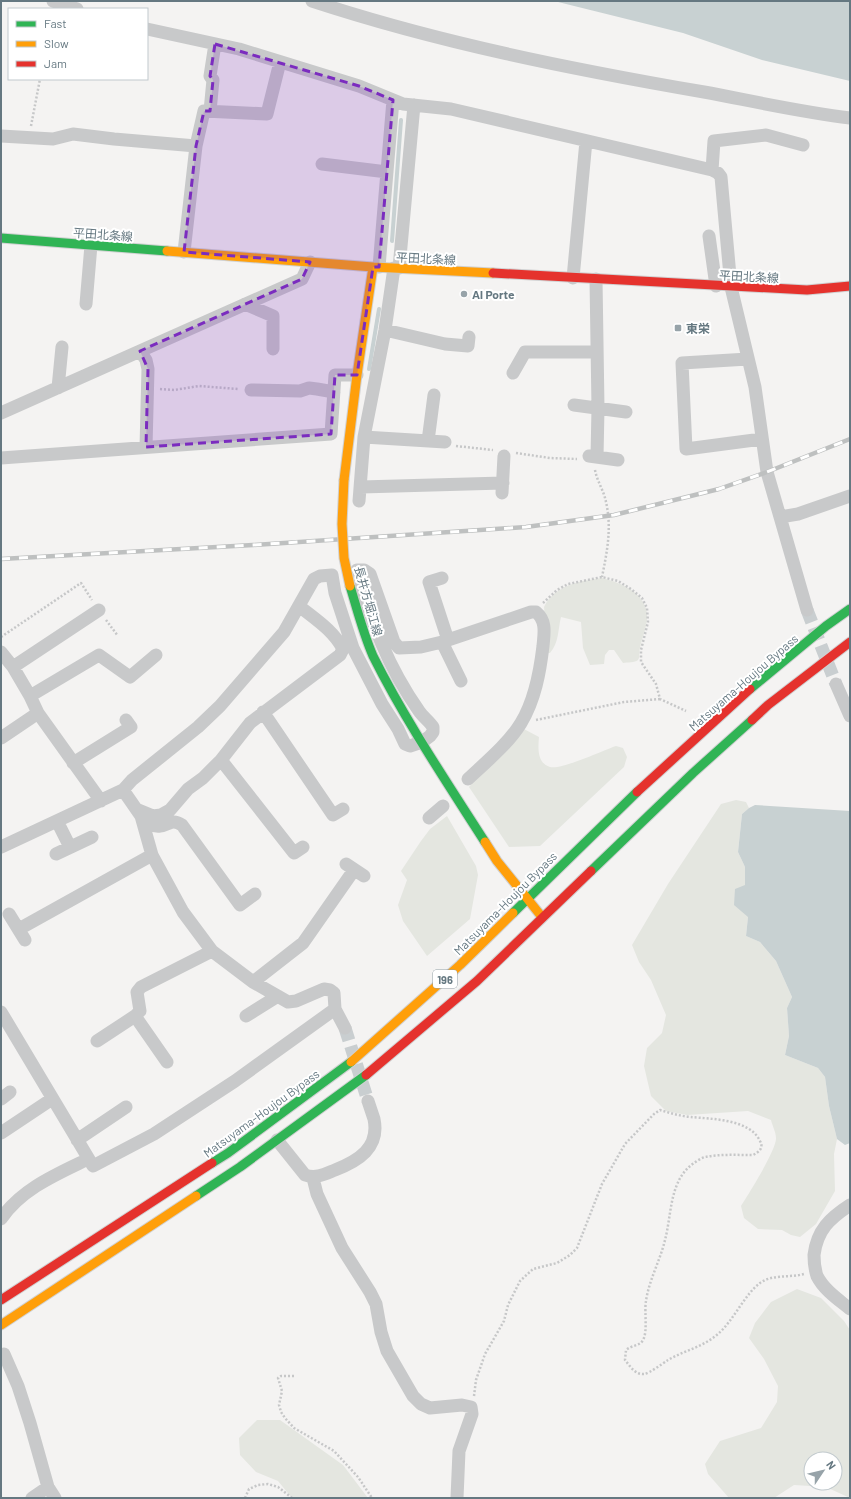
<svg xmlns="http://www.w3.org/2000/svg" width="851" height="1499" font-family="Barlow,'Noto Sans JP',sans-serif">
  <rect width="100%" height="100%" fill="#f4f3f2"/>
  <path fill="#e4e6e0" fill-rule="evenodd" d="M602 578C618 582 641 590 646 609 650 622 642 636 640 648 639 651 640 658 638 660 635 663 627 662 623 663L614 650H609L605 655 604 664 590 665 583 648 581 622 561 617C558 629 559 643 550 653H548L544 607C555 585 579 581 602 578Z
    M522 728 539 737C538 748 537 763 550 767 562 770 604 750 616 746L623 748 627 757 624 767 540 846 509 847 469 787Z
    M736 800 746 802 749 808 742 814 738 852 745 867 748 917 746 936 760 942 776 961 792 997 787 1008 789 1036 785 1055 818 1068 825 1077 829 1106 837 1139 834 1154 835 1191 816 1224 800 1237 791 1235 782 1230 758 1229 744 1218 741 1206C748 1195 777 1149 776 1138 776 1132 772 1125 771 1120L748 1111 687 1115 666 1111 651 1096 644 1066 647 1048 662 1033 666 1015 651 980 639 962 632 945 668 884 721 804Z
    M447 816 476 866 478 875 470 919 427 956 403 921 398 905 407 880 401 871 421 841 430 829Z
    M797 1289 821 1298 844 1321 850 1330V1498L826 1487 794 1485 774 1498H729L708 1474 705 1464 720 1441 761 1428 777 1402 778 1386 764 1359 749 1338 755 1323 771 1302ZM811 1459H835V1483H811Z
    M257 1420H280L343 1465 368 1498H292L278 1481 256 1472 240 1455 239 1438Z"/>
  <path fill="#c8d1d2" d="M554 1H850V81L762 60 683 33Z
    M755 805 850 811V1143L845 1145 837 1139 829 1106 825 1077 818 1068 785 1055 789 1036 787 1008 792 997 776 961 760 942 746 936 748 917 734 905 735 889 745 885V867L738 852 742 814 749 808Z"/>
  <g fill="none" stroke-linecap="round" stroke-linejoin="round">
    <path stroke="#c8d1d2" stroke-width="4" d="M392 241 401 120
      M369 369 379 309"/>
    <path stroke="#c9ced0" stroke-width="13" stroke-dasharray="13 6" stroke-linecap="butt" d="M807 610 836 684
      M345 1028 368 1101"/>
    <defs>
      <path id="fast" d="M1 238 167 251
        M350 586C357 609 363 633 373 656 405 720 446 781 485 842
        M750 689 826 626 850 609
        M591 871 693 773 752 720
        M513 913 637 792
        M212 1163 228 1153 351 1062
        M196 1196 240 1167 366 1075"/>
      <path id="slow" d="M167 251 373 267 493 273
        M344 480 357 375 373 267
        M485 842 497 861 542 917
        M351 1062 460 965 513 913
        M1 1325 196 1196"/>
      <path id="jam" d="M493 273 807 290 850 286
        M752 720 768 705 850 642
        M637 792 750 689
        M366 1075 477 981 591 871
        M1 1300 212 1163"/>
    </defs>
    <use href="#fast" stroke="#d0d1d2" stroke-width="11"/>
    <use href="#slow" stroke="#d0d1d2" stroke-width="11"/>
    <use href="#jam" stroke="#d0d1d2" stroke-width="11"/>
    <path stroke="#c6c7c8" stroke-width="2.5" stroke-dasharray="2 2" stroke-linecap="butt" d="M31 126 40 79
      M160 389 174 390 199 386 238 389
      M456 446 493 450
      M516 453 550 458 577 459
      M595 470C597 481 604 491 606 502 612 528 607 552 602 577
      M543 603 557 590 568 584 602 577 618 581 631 589 642 598 647 608 648 622 641 650V662L656 684 660 699 686 711
      M106 620 118 636
      M1 637 81 583 92 600
      M536 720 624 702 660 699
      M294 1376H281L278 1378 282 1391 279 1405 281 1412 285 1418 294 1428 334 1451 358 1477 372 1498
      M474 1396 476 1380 485 1354 504 1321 508 1305 520 1281 533 1269 557 1263 570 1255 577 1248 602 1184 625 1144 654 1114 660 1110C670 1113 680 1116 691 1117 711 1119 750 1119 760 1141 764 1148 759 1152 753 1155 737 1155 720 1154 705 1157 701 1158 697 1161 694 1163 669 1180 672 1214 665 1240 660 1261 649 1280 646 1301 644 1312 648 1331 643 1340 640 1346 632 1345 626 1350L625 1360C630 1366 635 1375 644 1374 650 1373 662 1364 668 1360 685 1350 704 1347 719 1333 733 1321 745 1294 760 1283 772 1274 789 1278 804 1274
      M245 1498 249 1489 258 1485 268 1484 278 1487 292 1498"/>
    <path stroke="#c8c9ca" stroke-width="13" d="M53 1 77 9
      M312 1C440 43 571 69 704 92 752 101 801 112 850 118
      M147 29 239 49 359 86 403 104 451 109 712 170 718 173 721 177 731 287 755 387 767 472 807 610
      M210 111 213 80 210 76 215 44
      M1 136 53 139 73 134 114 139 196 146
      M322 164 387 172
      M712 170 714 141 766 135 803 145
      M709 236 716 286
      M184 252 196 146 204 111 267 114 280 62
      M379 267 393 100
      M399 268 414 105
      M573 278 586 141
      M596 279 598 408 597 457
      M86 304 91 245
      M245 304 273 316V349
      M385 330 445 344 468 346 469 337
      M140 351 146 360 148 369 146 447
      M748 359 682 363 686 449 762 439
      M513 373 525 352H597
      M58 388 62 347
      M251 390 300 391 309 388 317 389 334 392
      M574 405 626 412
      M1 413 302 279 310 262
      M364 437 445 442
      M428 441 434 395
      M589 456 618 460
      M1 458 331 434 335 375H357
      M361 487 503 483
      M502 493 504 456
      M359 501 364 437 385 330 394 268
      M780 517 798 514 850 496
      M442 578 429 582 448 640
      M442 642 461 681
      M1 652 13 667 30 696
      M13 667 99 610
      M836 684 850 716
      M263 712 333 815 343 809
      M38 713 30 696 99 655 130 677 156 655
      M1 738 38 713 101 801
      M221 760 294 853 303 847
      M73 763 131 727 126 720
      M123 790 141 816 152 855 183 912 212 951 253 982 288 1002 296 1001 324 989 330 990 334 993 335 1009 345 1028
      M136 809 153 816 161 815 170 810 188 789 203 778 221 760 250 723 340 655 343 649C333 630 315 619 299 606
      M429 818 443 806
      M57 821 70 847
      M143 823C148 824 154 827 160 826 170 825 171 818 182 825L240 905 255 894
      M1 847 123 790 132 780 198 727 220 706 284 632 314 579 320 576 332 575 335 593 353 648 382 704 398 729 405 744 410 746 422 742 430 736 433 732V727C429 721 423 717 419 711 388 667 371 622 357 570H364L370 574 394 642 399 648 421 647 442 642 531 612H536C547 621 544 634 543 646 540 672 535 700 521 723 509 743 485 763 468 779
      M56 854 92 837
      M346 864 364 876
      M9 914 25 940
      M19 929 152 855
      M253 982 303 943 354 870
      M1 1012 93 1166 154 1134 235 1081 335 1009
      M135 1016 167 1062
      M246 1016 278 996
      M97 1041 135 1016 140 1011 137 992 141 987 212 951
      M1 1099 10 1092
      M1 1133 52 1099
      M77 1140 126 1107
      M277 1140 305 1175C316 1179 325 1174 335 1170 358 1161 380 1148 374 1119 372 1113 370 1107 368 1101
      M313 1178 317 1194 342 1248 370 1292 376 1304 381 1332 387 1351 413 1396 421 1404 430 1408 462 1405 471 1407 472 1414 459 1451 457 1498
      M850 1205C830 1218 817 1230 814 1255 814 1262 815 1270 817 1276 824 1290 839 1300 850 1309
      M1 1219C21 1189 57 1174 88 1159
      M4 1354 18 1386 30 1423 48 1487 55 1498
      M32 1498 48 1487"/>
    <use href="#fast" stroke="#30b455" stroke-width="9"/>
    <use href="#slow" stroke="#ff9f0a" stroke-width="9"/>
    <use href="#jam" stroke="#e5322d" stroke-width="9"/>
    <defs>
      <path id="rail" d="M1 559 253 545 526 527 614 515 719 489 767 472 850 439"/>
    </defs>
    <use href="#rail" stroke="#bec0c0" stroke-width="4.5"/>
    <use href="#rail" stroke="#fff" stroke-width="3" stroke-dasharray="9" stroke-linecap="butt"/>
    <defs>
      <path id="slow-bridge" d="M344 480 342 524 344 558 350 586"/>
    </defs>
    <use href="#slow-bridge" stroke="#d0d1d2" stroke-width="11" stroke-linecap="butt"/>
    <use href="#slow-bridge" stroke="#ff9f0a" stroke-width="9"/>
  </g>
  <path fill="#7b2cbf" fill-opacity="0.2" stroke="#7b2cbf" stroke-width="3" stroke-dasharray="8 5" stroke-linejoin="round" d="M215 44 359 86 393 100 379 267H373L357 375H335L331 434 146 447 148 369 140 351 302 279 310 262 184 252 196 146 204 111H210L213 80 210 76Z"/>
  <g fill="#97a3a9" stroke="#fff" stroke-width="1.5">
    <circle cx="464" cy="294" r="4"/>
    <rect x="674" y="324" width="8" height="8" rx="2"/>
  </g>
  <g text-anchor="middle" dominant-baseline="central" stroke-width="4" stroke-linejoin="round" paint-order="stroke">
    <rect fill="#fff" stroke="#93a0a7" stroke-width="1" x="433" y="970" width="24" height="18" rx="3"/>
    <g font-size="11" font-weight="bold" fill="#657881">
      <text x="445" y="979">196</text>
    </g>
    <g font-size="12" fill="#657881" stroke="#fff">
      <text transform="translate(103 234) rotate(4)">平田北条線</text>
      <text transform="translate(426 258) rotate(3)">平田北条線</text>
      <text transform="translate(749 276) rotate(3)">平田北条線</text>
      <text transform="translate(369 601) rotate(74)">長井方堀江線</text>
      <text transform="translate(743 682) rotate(-41)">Matsuyama-Houjou Bypass</text>
      <text transform="translate(505 903) rotate(-45)">Matsuyama-Houjou Bypass</text>
      <text transform="translate(261 1113) rotate(-36)">Matsuyama-Houjou Bypass</text>
    </g>
    <g font-size="12" font-weight="bold" fill="#657881" stroke="#fff" text-anchor="start">
      <text x="472" y="294">Al Porte</text>
      <text x="686" y="328">東栄</text>
    </g>
  </g>
  <rect width="851" height="1499" fill="none" stroke="#657881" stroke-width="4"/>
  <rect x="8" y="8" width="140" height="72" fill="#ffffff" stroke="#c1c9cd"/>
  <rect x="16" y="21" width="20" height="6" fill="#30b455" stroke="#c1c9cd"/>
  <text x="44" y="28" font-size="12" fill="#657881">Fast</text>
  <rect x="16" y="41" width="20" height="6" fill="#ff9f0a" stroke="#c1c9cd"/>
  <text x="44" y="48" font-size="12" fill="#657881">Slow</text>
  <rect x="16" y="61" width="20" height="6" fill="#e5322d" stroke="#c1c9cd"/>
  <text x="44" y="68" font-size="12" fill="#657881">Jam</text>
  <g transform="translate(823 1471) rotate(55)"><circle r="19" fill="#ffffff" stroke="#c1c9cd"/>
  <path d="M0-3L7 15L0 10L-7 15Z" fill="#97a3a9"/>
  <text y="-6" font-size="11" font-weight="bold" text-anchor="middle" fill="#657881">N</text>
  </g>
</svg>
